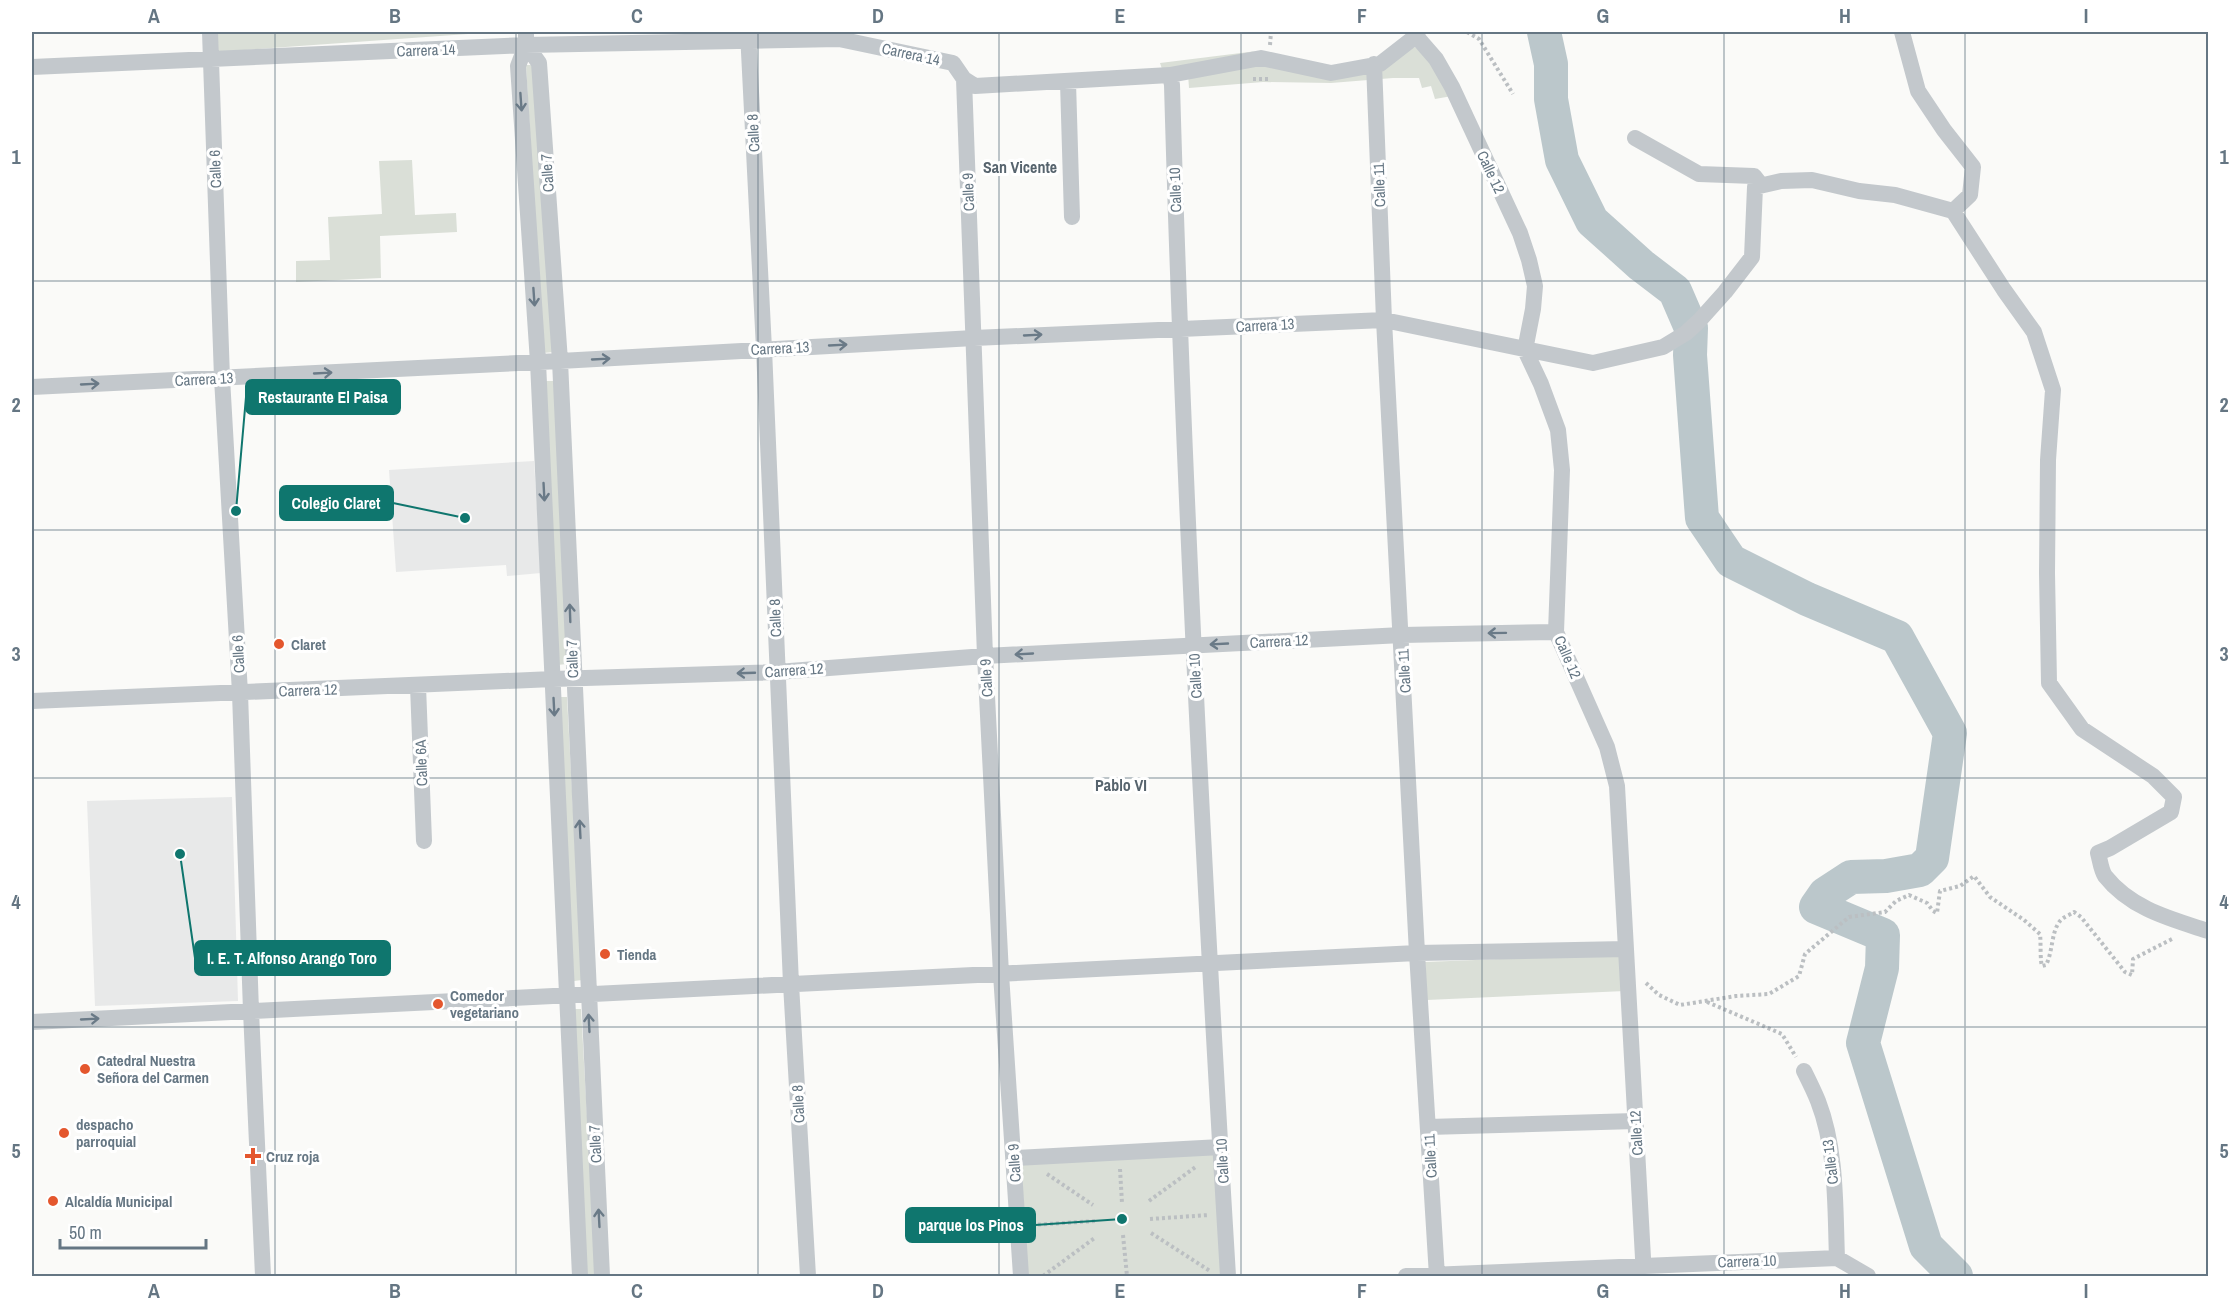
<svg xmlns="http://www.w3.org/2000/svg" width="2240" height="1308" font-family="'Archivo Narrow',sans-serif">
  <rect width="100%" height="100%" fill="#fafaf8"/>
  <path fill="#e8e9e9" d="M534 461 541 573 507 576 506 565 396 572 389 470Z
    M232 797 238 1001 95 1006 87 801Z"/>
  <path fill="#dadfd7" d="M215 32H496L216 52Z
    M1415 47 1424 54 1452 96 1435 99 1431 86 1422 88 1419 78H1393L1331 83 1263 82 1189 88 1188 74 1263 62 1331 76Z
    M1257 51 1163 72 1160 63Z
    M526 65H534L553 352 543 353Z
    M412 160 415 215 456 213 457 232 380 236 381 278 296 282V261L330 260 328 217 382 214 379 161Z
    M546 381H556L567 664 557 665Z
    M558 697H567L582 980 574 981Z
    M1622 954 1625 991 1427 1000 1425 962Z
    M573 1009H581L596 1276H586Z
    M1217 1152 1223 1275 1028 1276 1021 1163Z"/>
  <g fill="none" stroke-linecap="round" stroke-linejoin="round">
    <path stroke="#bbc7cb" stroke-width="34" d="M1544 32 1551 64V99L1562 160 1592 221 1641 265 1675 291 1691 328 1690 355 1702 518 1731 561 1807 599 1897 637 1950 733 1932 858 1920 870 1886 876 1851 877 1825 894 1816 907 1883 935 1882 968 1863 1043 1926 1246 1956 1276"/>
    <path stroke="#bbbfc2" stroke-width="4" stroke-dasharray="3 3" stroke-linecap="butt" d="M1467 32 1479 39 1513 94
      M1270 45 1271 32
      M1253 79H1269
      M1646 983 1659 995 1680 1005 1736 996 1769 994 1799 976 1805 954 1849 917 1885 912 1896 901 1909 895 1927 903 1933 911 1937 913 1940 891 1960 886 1974 876 1990 897 2024 920 2040 934C2041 942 2040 961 2042 966L2046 965C2053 952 2051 932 2060 921 2063 917 2070 915 2074 912L2081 917 2125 972 2132 975 2133 959 2174 938
      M1707 1002 1782 1034 1796 1057
      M1120 1169 1122 1203
      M1047 1174 1093 1205
      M1149 1201 1197 1166
      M1150 1219 1209 1215
      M1032 1225 1095 1221
      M1151 1233 1210 1271
      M1123 1235 1127 1276
      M1043 1276 1096 1237"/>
    <path stroke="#c3c8cc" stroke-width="16" d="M210 32 222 378 240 693 251 1011 263 1276
      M526 32V45L518 66 538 362 580 1276
      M748 32 764 349 791 984 808 1276
      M1418 32 1416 36 1436 59 1452 87 1520 233 1529 260 1535 286 1533 309 1525 350 1541 384 1558 430 1562 470 1556 632 1607 747 1617 786 1644 1276
      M1902 32 1918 91 1944 130 1973 167 1970 195 1953 211
      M526 45 539 63 560 361 602 1276
      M1374 64 1384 320 1417 953 1437 1276
      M32 67 526 45 839 39 953 63 964 79 975 86 1170 75 1261 58 1331 73 1380 64 1416 36
      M1170 75 1172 85C1183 482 1204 880 1228 1276
      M964 79 985 656 1001 974 1021 1276
      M1068 82 1072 217
      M1635 138 1699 174 1754 176 1761 185
      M32 387 560 361 974 338 1384 320 1593 363 1663 347 1686 333 1699 321 1725 292 1752 257 1755 187 1781 181 1812 180 1859 191 1895 195 1953 211 2004 290 2034 332 2053 390 2048 460 2047 573 2049 683 2082 729 2153 776 2174 797 2171 812 2110 848 2098 853C2100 860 2101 870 2105 876 2131 909 2171 919 2208 931
      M418 686 424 841
      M32 701 553 679 777 672 985 656 1402 635 1556 632
      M32 1022 1417 953 1626 949
      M1804 1071C1809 1081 1814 1091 1818 1101 1837 1150 1835 1206 1837 1258
      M1428 1127 1635 1121
      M1014 1158 1221 1147
      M1837 1258 1868 1276
      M1406 1276 1837 1258"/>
  </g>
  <defs><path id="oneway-shaft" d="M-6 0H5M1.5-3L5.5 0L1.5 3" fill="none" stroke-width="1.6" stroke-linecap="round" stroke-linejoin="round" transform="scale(1.5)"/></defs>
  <g stroke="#6a7a87">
    <use href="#oneway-shaft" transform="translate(521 102) rotate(86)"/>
    <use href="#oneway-shaft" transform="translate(534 297) rotate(86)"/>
    <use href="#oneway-shaft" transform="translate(1033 335) rotate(-3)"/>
    <use href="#oneway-shaft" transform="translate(838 345) rotate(-3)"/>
    <use href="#oneway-shaft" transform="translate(601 359) rotate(-3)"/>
    <use href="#oneway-shaft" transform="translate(323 373) rotate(-3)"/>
    <use href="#oneway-shaft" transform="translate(90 384) rotate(-3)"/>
    <use href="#oneway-shaft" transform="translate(544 492) rotate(87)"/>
    <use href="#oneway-shaft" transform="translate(570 613) rotate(-92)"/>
    <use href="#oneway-shaft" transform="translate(1497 633) rotate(179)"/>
    <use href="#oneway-shaft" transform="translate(1219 644) rotate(177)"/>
    <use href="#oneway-shaft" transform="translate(1024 654) rotate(177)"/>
    <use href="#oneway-shaft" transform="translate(746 673) rotate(178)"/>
    <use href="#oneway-shaft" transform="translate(554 707) rotate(87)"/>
    <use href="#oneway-shaft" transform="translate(580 829) rotate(-93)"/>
    <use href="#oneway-shaft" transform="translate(90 1019) rotate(-3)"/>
    <use href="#oneway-shaft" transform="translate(589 1023) rotate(-93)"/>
    <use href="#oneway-shaft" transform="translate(599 1218) rotate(-93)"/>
  </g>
  <path fill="none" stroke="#657683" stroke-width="1.5" stroke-opacity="0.55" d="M275 32V1276M516 32V1276M758 32V1276M999 32V1276M1241 32V1276M1482 32V1276M1724 32V1276M1965 32V1276M32 281H2208M32 530H2208M32 778H2208M32 1027H2208"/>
  <g fill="#e4572e" stroke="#fff" stroke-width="2">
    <circle cx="279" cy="644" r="6"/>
    <circle cx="605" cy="954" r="6"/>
    <circle cx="438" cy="1004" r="6"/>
    <circle cx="85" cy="1069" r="6"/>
    <circle cx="64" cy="1133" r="6"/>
    <path d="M250 1147h6v6h6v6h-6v6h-6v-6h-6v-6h6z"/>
    <circle cx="53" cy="1201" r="6"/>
  </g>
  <g text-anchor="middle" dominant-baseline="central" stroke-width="6" stroke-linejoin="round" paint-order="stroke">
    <g font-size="15" fill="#657683" stroke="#fff">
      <text transform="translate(426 50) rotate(-2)">Carrera 14</text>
      <text transform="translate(911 54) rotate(12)">Carrera 14</text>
      <text transform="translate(753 133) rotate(-93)">Calle 8</text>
      <text transform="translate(215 169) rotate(-92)">Calle 6</text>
      <text transform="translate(1491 172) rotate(65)">Calle 12</text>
      <text transform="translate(547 173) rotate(-94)">Calle 7</text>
      <text transform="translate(1379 185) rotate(-92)">Calle 11</text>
      <text transform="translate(1175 190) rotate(-92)">Calle 10</text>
      <text transform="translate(968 192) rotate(-92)">Calle 9</text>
      <text transform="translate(1265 325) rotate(-3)">Carrera 13</text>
      <text transform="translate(780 348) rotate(-3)">Carrera 13</text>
      <text transform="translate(204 379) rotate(-3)">Carrera 13</text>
      <text transform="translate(775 618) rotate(-92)">Calle 8</text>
      <text transform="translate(1279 641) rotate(-3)">Carrera 12</text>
      <text transform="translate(238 654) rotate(-93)">Calle 6</text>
      <text transform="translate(1568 657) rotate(67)">Calle 12</text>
      <text transform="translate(572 659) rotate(-92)">Calle 7</text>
      <text transform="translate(794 670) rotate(-4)">Carrera 12</text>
      <text transform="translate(1404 671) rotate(-93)">Calle 11</text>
      <text transform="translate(1195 676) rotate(-93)">Calle 10</text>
      <text transform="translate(986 678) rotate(-93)">Calle 9</text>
      <text transform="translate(308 690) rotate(-2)">Carrera 12</text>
      <text transform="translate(421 763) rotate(-92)">Calle 6A</text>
      <text transform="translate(798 1104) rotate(-93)">Calle 8</text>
      <text transform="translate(1636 1133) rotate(-93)">Calle 12</text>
      <text transform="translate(595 1144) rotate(-93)">Calle 7</text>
      <text transform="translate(1430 1156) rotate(-93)">Calle 11</text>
      <text transform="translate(1222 1161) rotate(-93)">Calle 10</text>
      <text transform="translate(1830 1162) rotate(-97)">Calle 13</text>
      <text transform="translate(1014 1163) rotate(-94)">Calle 9</text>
      <text transform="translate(1747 1261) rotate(-2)">Carrera 10</text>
    </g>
    <g font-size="15" font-weight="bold" fill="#657683" stroke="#fff" text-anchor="start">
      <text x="291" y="644">Claret</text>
      <text x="617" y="954">Tienda</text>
      <text x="450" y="995">Comedor<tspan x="450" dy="17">vegetariano</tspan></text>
      <text x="97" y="1060">Catedral Nuestra<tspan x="97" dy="17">Señora del Carmen</tspan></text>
      <text x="76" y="1124">despacho<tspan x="76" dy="17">parroquial</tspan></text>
      <text x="266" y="1156">Cruz roja</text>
      <text x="65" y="1201">Alcaldía Municipal</text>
    </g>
    <g font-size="16" font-weight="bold" fill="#57646e" stroke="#fff">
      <text x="1020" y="167">San Vicente</text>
      <text x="1121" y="785">Pablo VI</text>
    </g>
  </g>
  <path fill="none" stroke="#0f766e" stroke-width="2" d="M236 511L246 397M465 518L393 503M180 854L195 958M1122 1219L1035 1225"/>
  <g fill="#0f766e" stroke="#fff" stroke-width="2">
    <circle cx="236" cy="511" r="6"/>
    <circle cx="465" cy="518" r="6"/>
    <circle cx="180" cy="854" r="6"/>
    <circle cx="1122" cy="1219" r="6"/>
  </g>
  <g fill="#0f766e" stroke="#0f766e" stroke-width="2">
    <rect x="246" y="380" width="154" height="34" rx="6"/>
    <rect x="280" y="486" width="113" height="34" rx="6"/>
    <rect x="195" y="941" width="195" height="34" rx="6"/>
    <rect x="906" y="1208" width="129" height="34" rx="6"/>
  </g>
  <g font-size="16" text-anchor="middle" font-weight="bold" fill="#fff">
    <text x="323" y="403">Restaurante El Paisa</text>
    <text x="336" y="509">Colegio Claret</text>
    <text x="292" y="964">I. E. T. Alfonso Arango Toro</text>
    <text x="971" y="1231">parque los Pinos</text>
  </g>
  <rect width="2240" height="1308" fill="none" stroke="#ffffff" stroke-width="66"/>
  <path d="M60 1239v9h146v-9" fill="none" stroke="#657683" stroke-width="3"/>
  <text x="69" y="1239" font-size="18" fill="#657683" stroke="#ffffff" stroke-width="4.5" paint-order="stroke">50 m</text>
  <rect x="33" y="33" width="2174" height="1242" fill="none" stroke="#657683" stroke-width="2"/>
  <g font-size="20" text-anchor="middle" font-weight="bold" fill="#657683">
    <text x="154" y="23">A</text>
    <text x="395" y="23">B</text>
    <text x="637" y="23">C</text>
    <text x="878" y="23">D</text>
    <text x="1120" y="23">E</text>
    <text x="1362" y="23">F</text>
    <text x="1603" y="23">G</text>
    <text x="1845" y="23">H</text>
    <text x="2086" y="23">I</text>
    <text x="16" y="164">1</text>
    <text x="2224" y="164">1</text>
    <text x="16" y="412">2</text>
    <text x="2224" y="412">2</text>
    <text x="16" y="661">3</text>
    <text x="2224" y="661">3</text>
    <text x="16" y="909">4</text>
    <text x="2224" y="909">4</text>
    <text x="16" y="1158">5</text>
    <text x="2224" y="1158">5</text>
    <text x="154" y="1298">A</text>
    <text x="395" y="1298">B</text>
    <text x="637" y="1298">C</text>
    <text x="878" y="1298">D</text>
    <text x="1120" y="1298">E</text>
    <text x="1362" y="1298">F</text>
    <text x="1603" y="1298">G</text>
    <text x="1845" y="1298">H</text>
    <text x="2086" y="1298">I</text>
  </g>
</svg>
